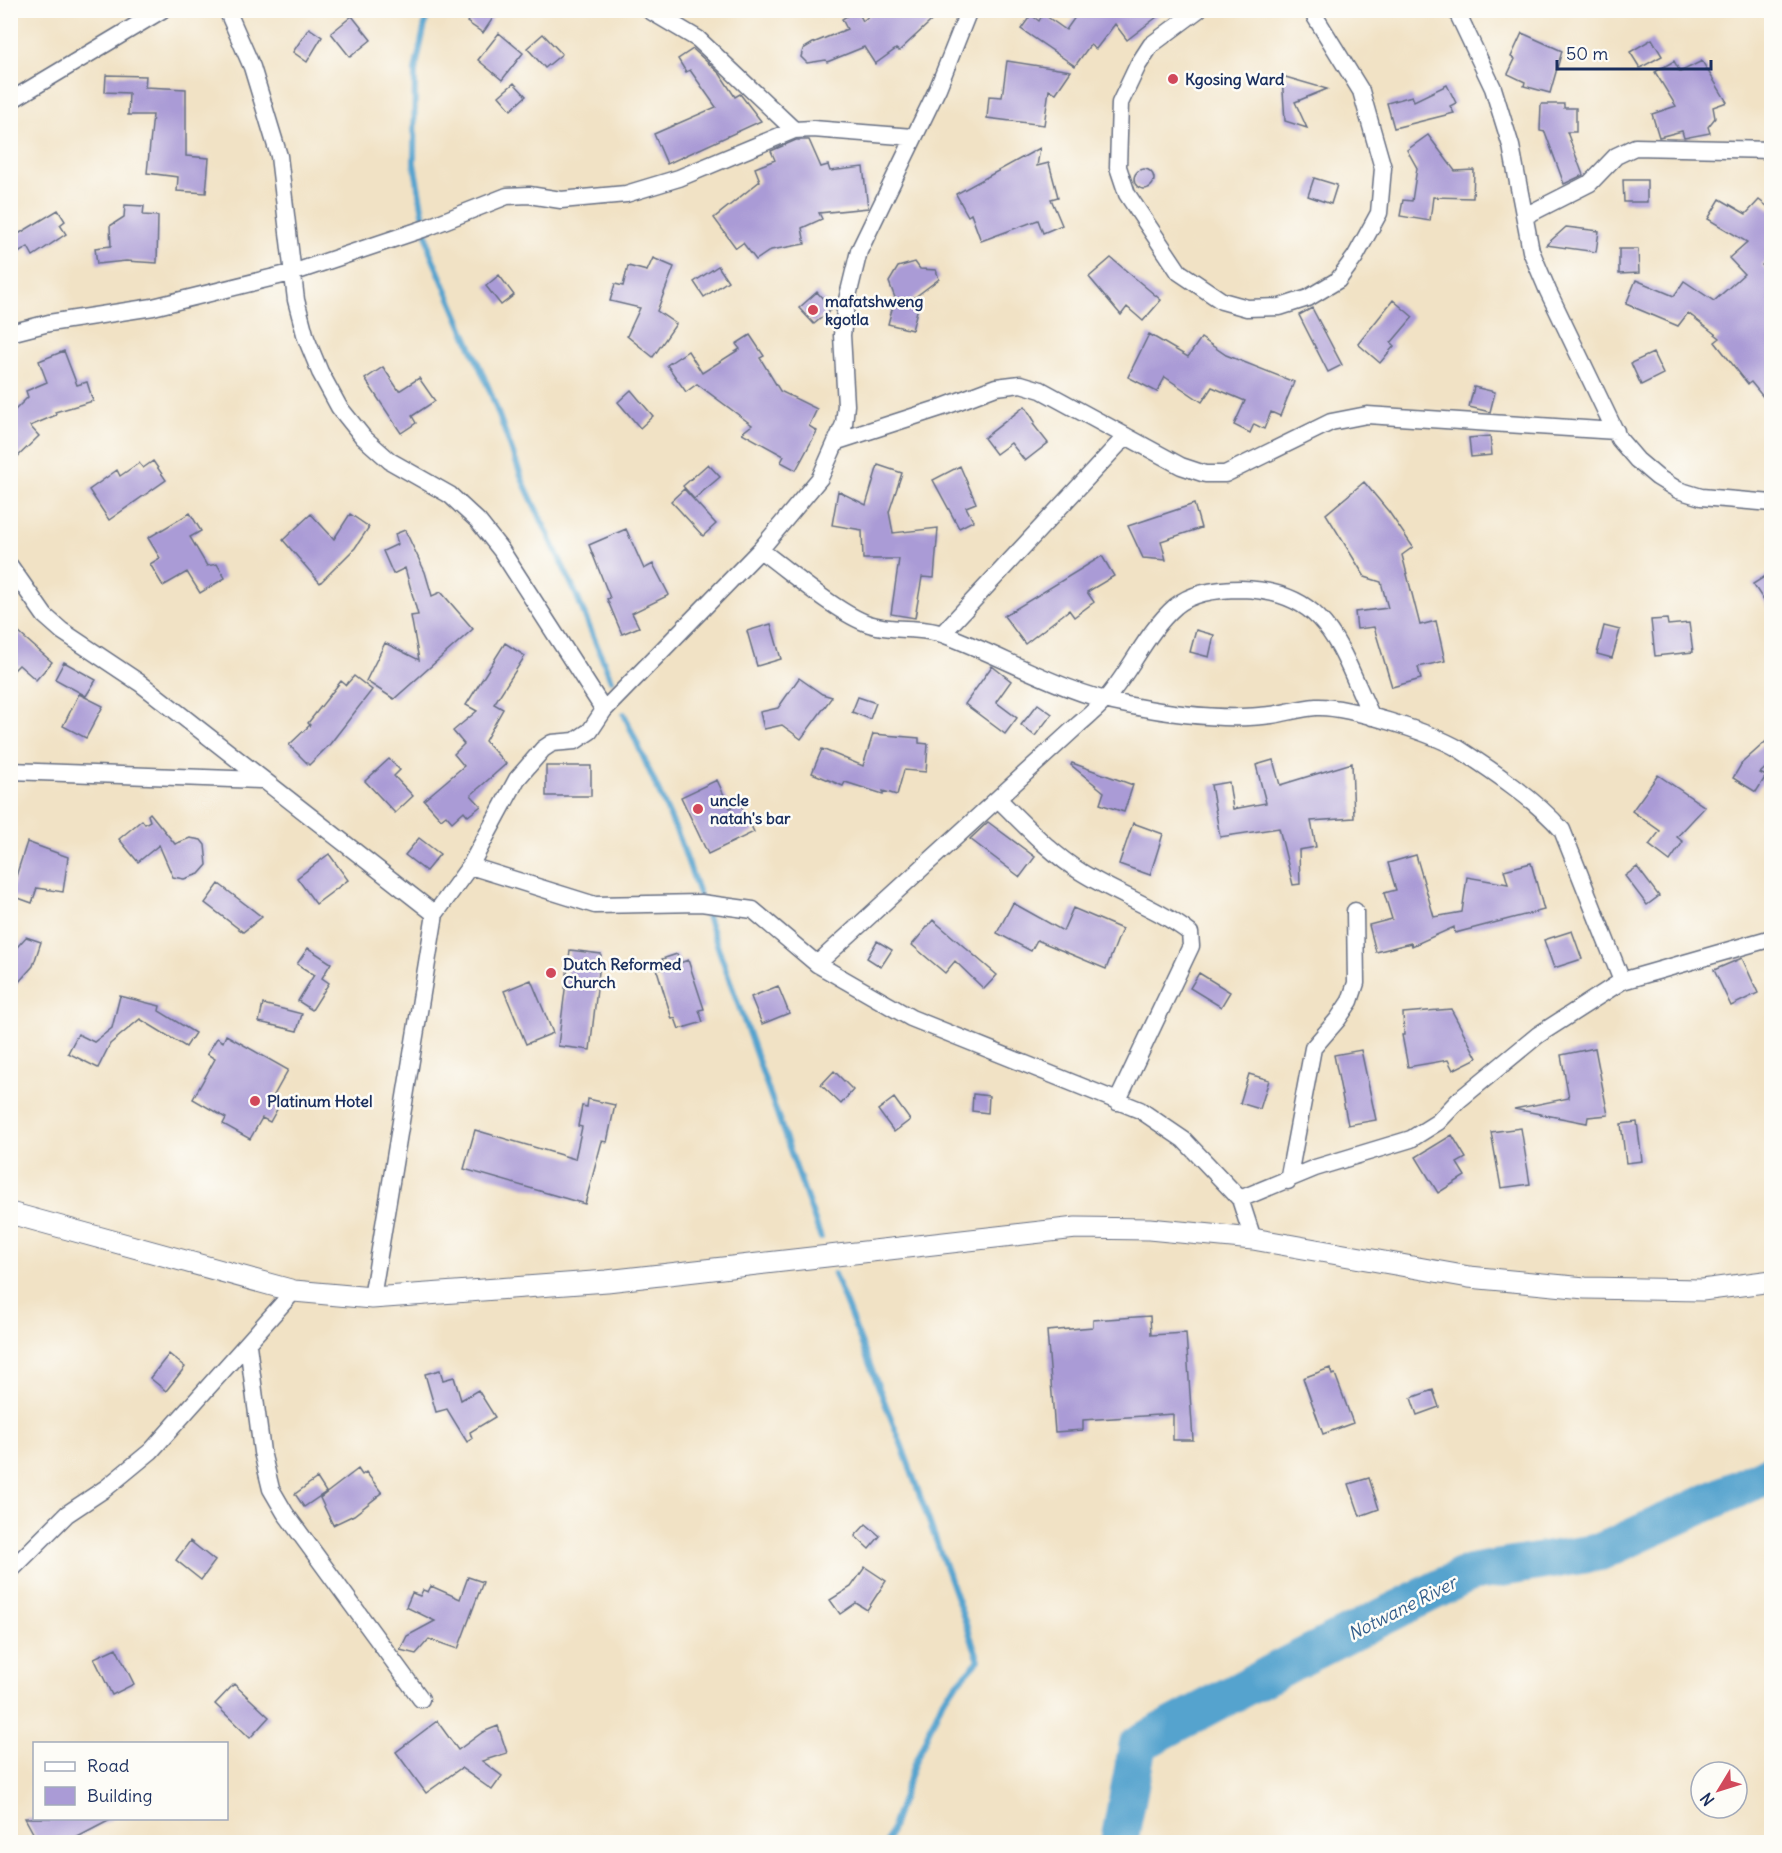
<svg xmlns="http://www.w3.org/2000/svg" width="1782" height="1853" font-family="Delius,sans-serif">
  <rect width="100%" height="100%" fill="#fdfcf7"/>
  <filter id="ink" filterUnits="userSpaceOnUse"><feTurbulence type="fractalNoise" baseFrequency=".0167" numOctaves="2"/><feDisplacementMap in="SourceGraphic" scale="12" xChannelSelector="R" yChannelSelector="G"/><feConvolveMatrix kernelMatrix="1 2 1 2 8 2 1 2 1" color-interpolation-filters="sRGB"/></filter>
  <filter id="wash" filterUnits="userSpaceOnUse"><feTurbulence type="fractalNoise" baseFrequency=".008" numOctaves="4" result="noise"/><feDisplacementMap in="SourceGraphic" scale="24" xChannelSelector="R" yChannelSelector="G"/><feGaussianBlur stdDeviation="1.35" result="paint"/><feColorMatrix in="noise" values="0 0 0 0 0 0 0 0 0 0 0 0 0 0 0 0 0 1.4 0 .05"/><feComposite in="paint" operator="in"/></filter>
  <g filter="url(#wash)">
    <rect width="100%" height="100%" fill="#f1e2c5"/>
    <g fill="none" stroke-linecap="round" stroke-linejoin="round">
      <path stroke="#54a3ce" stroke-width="6" d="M428 10 415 71 414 163 430 252 490 391 523 481 576 594 611 680
        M624 714 679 837 821 1238
        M834 1274 902 1446 979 1660 943 1699 913 1767 887 1842"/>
      <path stroke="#54a3ce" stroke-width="38" d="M1119 1842 1138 1744 1291 1663 1470 1573 1600 1552 1772 1473"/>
    </g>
    <g id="blocks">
      <path fill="#aa9bd6" d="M475 10H483L493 18 483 33 467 22Z
        M857 10 863 21 875 10H943L899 51 896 49 875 64 864 47 827 62 826 60 807 63 801 57 803 49 813 43 847 29 842 19Z
        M1080 10H1166L1127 40 1115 24 1096 49 1090 45 1075 66 1021 29 1031 15 1039 21 1043 14 1066 30Z
        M352 16 371 40 350 57 331 33Z
        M309 28 322 37 307 62 293 52Z
        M499 33 523 53 502 80 478 60Z
        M1522 33 1562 51 1550 93 1524 86 1525 82 1508 74 1515 59 1511 57Z
        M543 34 562 54 545 68 527 48Z
        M1652 39 1662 56 1640 68 1630 52Z
        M693 49 720 74 735 97 740 94 761 121 667 164 654 134 716 107 690 70 686 72 678 59Z
        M1007 61 1071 71 1056 93 1049 90 1044 125 987 118 989 96 1002 97Z
        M1674 61 1680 72 1702 61 1727 102 1713 107 1715 118 1708 127 1710 133 1684 138 1682 131 1659 137 1652 114 1676 106 1655 72Z
        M106 75 146 76 145 87 186 89V156L209 158 206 193 177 191 178 177 147 173 153 115H128L129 93 105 92Z
        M1282 76 1327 89 1295 102 1307 128 1285 121Z
        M514 83 526 96 511 110 499 96Z
        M1447 85 1456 103 1450 106 1454 113 1394 128 1387 103 1412 96 1414 101Z
        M1541 104H1564V108H1576V132H1567L1583 175 1564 184 1545 132 1540 131Z
        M1428 135 1455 171 1474 170 1473 198 1433 197 1430 221 1400 216 1403 200 1412 201 1417 168 1407 150Z
        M796 140H809L821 167 828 165 830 171 863 167 868 208 819 213 822 219 802 228 805 244 771 250 756 260 743 243 736 248 714 218 760 181 755 168 775 160 771 151Z
        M1040 148 1037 166 1049 163 1058 197 1051 199 1062 225 1043 233 1038 220 981 241 971 214 968 216 956 194Z
        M1134 179a10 10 0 1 1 20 0a10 10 0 1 1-20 0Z
        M1314 178 1337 185 1331 204 1308 196Z
        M1623 180H1647V202H1624Z
        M1720 199 1746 214 1759 200 1772 210V256L1762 265 1772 275V408L1751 382 1748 384 1715 342 1720 338 1688 313 1678 326 1626 304 1636 280 1674 296 1684 281 1714 301 1744 274 1729 258 1747 242 1708 219Z
        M125 205 144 206 143 215 158 216 157 263 126 261 97 264 95 248 111 246 110 226 124 217Z
        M58 210 65 221 60 225 66 234 33 256 28 247 10 258V239Z
        M1566 227 1599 231 1596 252 1546 245Z
        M1619 249H1638L1639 273 1619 274Z
        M653 258 674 267 657 311 676 324 653 357 627 336 640 308 610 301 615 284 623 286 628 266 647 271Z
        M1111 258 1161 300 1143 321 1127 307 1121 315 1089 277Z
        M915 262 920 269 936 270 939 279 906 304 918 307 912 330 888 324 894 302 897 303 889 282 898 267Z
        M718 266 728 281 704 297 694 282Z
        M499 275 514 295 501 305 486 286Z
        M817 292 832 309 814 324 799 308Z
        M1393 300 1413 317 1391 343 1394 346 1380 363 1358 344Z
        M1312 308 1342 365 1328 372 1299 315Z
        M1149 334 1188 357 1201 338 1226 355 1294 382 1280 416 1271 412 1264 429 1254 424 1250 433 1234 425 1245 401 1212 387 1202 402 1165 377 1157 392 1128 377Z
        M750 335 764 356 760 358 780 391 817 409 809 426 817 431 796 470 781 462 784 456 742 433 752 425 697 384 686 392 667 365 688 351 702 373 740 349 736 344Z
        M64 351 77 385 87 382 93 401 55 412 56 415 30 426 39 436 10 464V407L14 411 28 397 26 391 47 382 39 361Z
        M1653 353 1663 374 1641 385 1631 363Z
        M383 367 399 391 419 378 435 401 412 416 416 423 401 433 365 379Z
        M1474 387 1495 392 1490 412 1469 407Z
        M631 390 653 416 640 428 618 402Z
        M1025 406 1035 422 1033 424 1048 443 1025 461 1011 443 996 454 984 438Z
        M1490 436 1492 455 1471 457 1469 438Z
        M153 461 166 480 109 520 89 490 117 470 120 476 139 463 143 468Z
        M708 464 720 477 694 499 683 486Z
        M878 465 902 473 889 512 893 533 938 528 934 578 922 577 915 618 891 614 899 559H863L862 530 832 525 838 491 866 505Z
        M960 466 976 503 966 507 973 521 959 528 933 480Z
        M1364 482 1389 512 1413 547 1402 555 1420 625 1436 621 1445 661 1418 667 1421 679 1392 687 1374 627 1357 629 1355 612 1388 608 1381 582 1365 577 1326 514Z
        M684 489 716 524 703 536 671 501Z
        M1194 504 1201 528 1161 541 1166 560 1143 558 1128 526Z
        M190 513 201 531 190 537 207 566 217 564 225 578 200 593 187 572 163 586 150 564 160 558 148 538Z
        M311 514 334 539 350 514 369 527 355 548 320 583 283 540Z
        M626 529 644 569 653 564 669 595 632 613 639 627 622 634 607 599 610 598 589 545Z
        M405 530 425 572 432 596 441 592 473 629 394 699 366 681 385 643 419 660 411 616 418 615 405 568 393 574 383 551 398 544 395 534Z
        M1102 556 1114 576 1087 592 1094 602 1074 617 1069 610 1025 644 1004 616Z
        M1772 572V613L1753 584Z
        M1667 619 1668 625 1689 623 1693 652 1655 656 1651 620Z
        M771 624 781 659 757 666 747 631Z
        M10 625 52 662 36 680 19 665 10 674Z
        M1604 626 1620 630 1612 658 1597 654Z
        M1196 630 1214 635 1209 657 1190 652Z
        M505 643 525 656 494 704 503 709 485 741 506 764 471 795 481 806 468 816 464 811 452 822 446 815 441 819 424 800 464 766 454 754 464 744 453 731 477 711 466 705Z
        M64 662 96 680 86 696 55 679Z
        M992 666 1011 681 996 702 1017 718 1005 734 965 704Z
        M354 676 372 690 330 744 309 765 289 745 310 725 308 723 341 681 346 685Z
        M799 678 822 694 832 697 801 739 782 725 764 729 760 712 778 708Z
        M79 694 103 706 86 738 63 726Z
        M858 697 876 703 870 719 852 712Z
        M1038 704 1052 714 1035 736 1021 725Z
        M873 734 919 738V743L928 744 926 772 904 770 897 795 883 791V794L845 782 843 786 812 773 822 749 863 766Z
        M1772 736V762L1760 773 1766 776 1756 792 1733 778 1742 763Z
        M389 759 400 770 394 776 413 796 395 813 365 781Z
        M1273 760 1280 785 1352 763 1354 818 1311 821 1316 847 1299 850 1300 884 1293 885 1279 828 1220 837 1211 785 1229 782 1233 809 1266 803 1256 765Z
        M1072 763 1133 785 1124 812 1100 804 1104 792 1071 765Z
        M546 766H591V796H546Z
        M1658 775 1705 807 1677 837 1683 842 1670 861 1649 845 1660 831 1632 811Z
        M717 780 730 808 740 803 754 832 708 854 681 797Z
        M150 813 175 844 190 838 201 840 205 845 207 865 199 874 184 879 173 877 159 845 138 862 119 839 142 820 145 824 150 821 148 815Z
        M988 822 1035 857 1020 877 970 839Z
        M1133 823 1163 834 1150 875 1119 864Z
        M419 838 440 854 426 871 405 855Z
        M27 842 68 857 63 892 37 888 32 903 10 895Z
        M329 854 348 880 316 904 297 878Z
        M1416 855 1434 917 1462 912 1467 877 1508 884 1504 870 1531 863 1544 910 1455 933 1454 927 1412 946 1411 943 1376 952 1369 925 1392 919 1384 893 1396 890 1388 863Z
        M1637 867 1659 896 1647 905 1625 876Z
        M219 884 262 917 243 932 205 903Z
        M1013 903 1063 931 1073 908 1122 929 1106 969 1037 940 1031 951 997 933Z
        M933 920 997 975 984 989 955 961 945 973 912 945Z
        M1572 931 1582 959 1554 968 1544 940Z
        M26 937 41 942 33 966 10 992V955Z
        M877 941 892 950 881 967 867 958Z
        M308 948 331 963 322 978 329 983 312 1010 298 1001 314 975 297 964Z
        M570 950 601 954 590 1050 558 1046Z
        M677 954 680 963 688 960 704 1009 699 1010 703 1022 679 1029 675 1018 672 1019 657 970 665 968 662 959Z
        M1742 958 1758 993 1731 1006 1714 970Z
        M1199 973 1230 992 1221 1007 1190 988Z
        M531 980 553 1033 526 1044 504 991Z
        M778 986 789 1013 762 1024 751 997Z
        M120 996 160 1006 159 1011 195 1033 186 1047 140 1019 110 1044 98 1068 68 1053 78 1034 94 1042 112 1028Z
        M263 1004 302 1014 297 1031 259 1022Z
        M1451 1009 1477 1058 1453 1070 1448 1060 1408 1067 1402 1035H1404L1403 1013Z
        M226 1035 288 1070 273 1097 281 1102 270 1122 262 1118 250 1139 223 1124 226 1118 193 1099 215 1059 207 1054 217 1038 223 1042Z
        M1595 1048 1608 1115 1588 1117 1587 1123 1514 1109 1569 1098 1561 1055Z
        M1361 1050 1376 1120 1348 1125 1334 1055Z
        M834 1071 853 1090 841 1104 821 1085Z
        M1249 1074 1269 1080 1260 1109 1240 1103Z
        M973 1094 989 1096 988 1113 972 1111Z
        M894 1098 910 1120 894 1132 878 1110Z
        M588 1099 615 1105 607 1142 602 1141 585 1204 464 1169 475 1130 575 1159 582 1127 578 1126 582 1106 587 1107Z
        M1637 1122 1642 1161 1626 1163 1621 1124Z
        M1521 1128 1530 1184 1501 1188 1491 1132Z
        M1452 1135 1466 1158 1457 1163 1465 1176 1438 1193 1416 1157Z
        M1150 1316 1151 1335 1186 1333 1193 1440H1173V1414L1083 1420V1430L1055 1432 1047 1331 1093 1327V1320Z
        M169 1354 185 1367 166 1391 150 1378Z
        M1330 1368 1332 1375 1335 1374 1353 1423 1323 1434 1303 1378Z
        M440 1370 443 1380 454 1377 461 1400 478 1390 495 1417 470 1432 472 1439 467 1442 447 1409 436 1412 425 1374Z
        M1433 1390 1439 1407 1417 1415 1411 1398Z
        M358 1469 362 1475 366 1472 382 1493 354 1515 333 1525 320 1498Z
        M317 1478 326 1492 304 1507 295 1494Z
        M1369 1478 1379 1509 1360 1516 1349 1484Z
        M866 1524 880 1536 869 1549 855 1536Z
        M190 1541 215 1561 201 1580 176 1560Z
        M865 1567 886 1581 867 1610 856 1603 840 1614 830 1600 851 1587Z
        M468 1577 483 1582 458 1649 429 1639 416 1654 400 1650 407 1636 435 1621 406 1607 412 1593 420 1596 423 1590 428 1592 431 1586 460 1599Z
        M116 1648 134 1684 112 1695 94 1658Z
        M234 1684 269 1717 250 1738 215 1704Z
        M437 1721 458 1750 483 1732 498 1726 507 1753 482 1761 502 1776 492 1790 461 1768 426 1793 396 1752Z
        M25 1818H114L68 1842H38Z"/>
    </g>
  </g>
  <g filter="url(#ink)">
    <use href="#blocks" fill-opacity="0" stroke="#666e82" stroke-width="1.5"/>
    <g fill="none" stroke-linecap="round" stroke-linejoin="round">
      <defs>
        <path id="minor" d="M227 10 252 67 279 156 296 300 306 338 320 372 339 407 363 437 390 461 450 495 478 521 501 550 604 710
          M649 10 698 39 794 130 813 129 913 137
          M1198 10 1151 45 1138 65 1120 103 1118 167 1127 194 1179 272 1222 301 1247 308 1280 307 1308 298 1338 280 1355 257 1379 213 1383 168 1361 91 1311 10
          M1456 10 1493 88 1511 146 1531 251 1548 291 1619 439 1637 460 1657 477 1678 490 1701 497 1772 503
          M10 101 162 10
          M1525 216 1590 183 1616 156 1635 147 1772 150
          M10 333 49 323 153 307 295 272 426 228 507 196 529 195 561 200 626 194 679 178 794 130
          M838 441 943 407 996 387 1021 384 1041 390 1181 466 1205 474H1225L1331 422 1367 415 1616 431
          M760 550C788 570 838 614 869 624 893 632 921 626 945 635 1005 657 1063 693 1127 705 1172 714 1225 721 1271 715 1286 713 1301 708 1316 707 1346 705 1432 733 1459 749 1493 771 1536 800 1562 830L1622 981
          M10 566 45 616 62 631 140 683 435 914
          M942 634 1126 436
          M10 771 260 780
          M998 799C1025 825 1049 852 1081 872 1116 894 1156 907 1190 933L1191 946 1117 1102
          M470 866 595 905 701 903 753 910 817 964 911 1018 1140 1110 1184 1140 1240 1199 1253 1239
          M817 964C904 885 991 805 1078 725 1087 717 1097 709 1105 700 1131 671 1146 632 1176 606 1193 592 1219 589 1241 589 1330 591 1339 649 1372 717
          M1288 1181 1313 1048 1338 1019 1350 1001 1356 983 1355 911
          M1240 1199 1315 1168 1411 1139 1438 1122 1459 1100 1538 1035 1622 981 1772 938
          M372 1298 435 914 470 866 517 779 543 749 552 743 575 741 590 731 604 710 760 550 820 478 844 424 846 405 842 335 846 304 859 251 938 88 969 10
          M248 1345 262 1452 271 1489 285 1513 421 1699
          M10 1571 67 1514 106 1488 151 1451 294 1291"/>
        <path id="tertiary" d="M10 1213 294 1291 372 1298 607 1281 1076 1228 1149 1229 1253 1239 1469 1277 1585 1288 1702 1290 1772 1281"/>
      </defs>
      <use href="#minor" stroke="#666e82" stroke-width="19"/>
      <use href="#tertiary" stroke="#666e82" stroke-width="23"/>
      <use href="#minor" stroke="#fff" stroke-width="16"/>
      <use href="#tertiary" stroke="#fff" stroke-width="21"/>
    </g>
  </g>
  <g fill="#d1495b" stroke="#fdfcf7" stroke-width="2">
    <circle cx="1173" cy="79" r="6"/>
    <circle cx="813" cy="310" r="6"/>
    <circle cx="698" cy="809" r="6"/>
    <circle cx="551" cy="973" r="6"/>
    <circle cx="255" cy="1101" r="6"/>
  </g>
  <g text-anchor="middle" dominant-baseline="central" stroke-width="5" stroke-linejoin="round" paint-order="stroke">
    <g font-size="16" font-weight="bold" fill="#1b2f5e" stroke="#fdfcf7" text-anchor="start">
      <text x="1185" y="79">Kgosing Ward</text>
      <text x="825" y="301">mafatshweng<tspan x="825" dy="18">kgotla</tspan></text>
      <text x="710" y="800">uncle<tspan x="710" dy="18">natah's bar</tspan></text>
      <text x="563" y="964">Dutch Reformed<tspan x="563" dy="18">Church</tspan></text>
      <text x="267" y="1101">Platinum Hotel</text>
    </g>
    <g font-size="18" font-style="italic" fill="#325d8b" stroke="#fdfcf7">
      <text transform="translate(1402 1608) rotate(-27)">Notwane River</text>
    </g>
  </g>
  <rect width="1782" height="1853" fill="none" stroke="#fdfcf7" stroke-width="36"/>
  <rect x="33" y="1742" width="195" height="78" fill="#fdfcf7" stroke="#a3aaba" stroke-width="1.5"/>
  <rect x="45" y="1762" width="30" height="9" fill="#ffffff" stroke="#a3aaba" stroke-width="1.5"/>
  <text x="87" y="1772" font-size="18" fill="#1b2f5e">Road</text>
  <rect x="45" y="1787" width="30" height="18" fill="#aa9bd6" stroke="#a3aaba" stroke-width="1.5"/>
  <text x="87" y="1802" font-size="18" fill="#1b2f5e">Building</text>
  <g transform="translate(1719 1790) rotate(232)"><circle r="28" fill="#fdfcf7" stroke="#a3aaba" stroke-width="1.5"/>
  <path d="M0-4.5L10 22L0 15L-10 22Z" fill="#d1495b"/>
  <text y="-9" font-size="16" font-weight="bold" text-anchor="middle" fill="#1b2f5e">N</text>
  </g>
  <path d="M1557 60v9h154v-9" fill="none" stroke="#1b2f5e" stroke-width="3"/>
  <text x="1566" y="60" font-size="18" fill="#1b2f5e" stroke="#fdfcf7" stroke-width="4.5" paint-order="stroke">50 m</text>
</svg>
